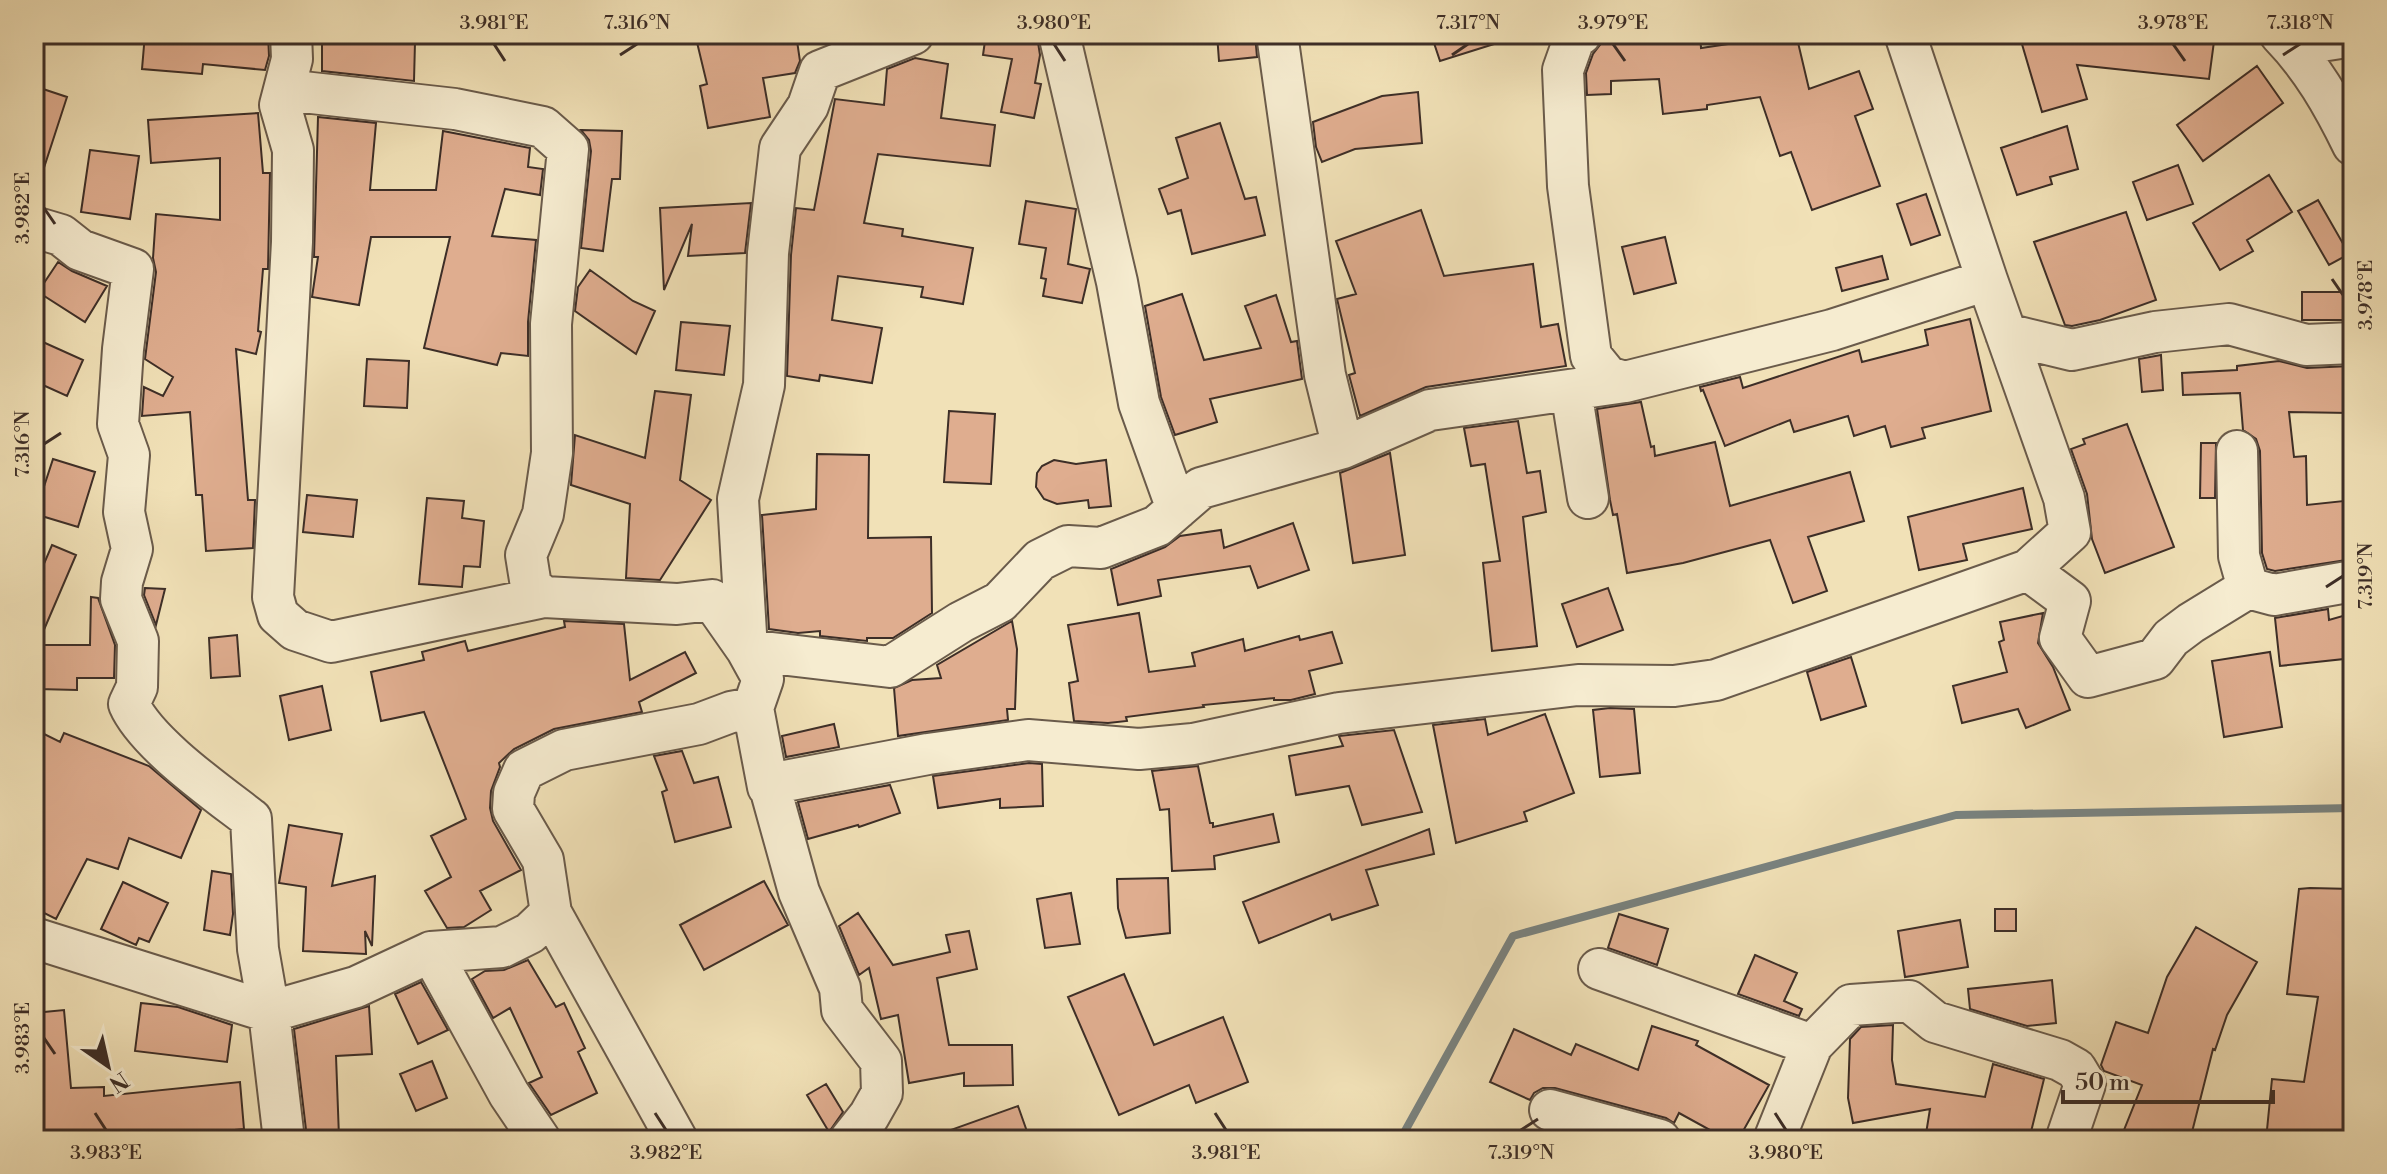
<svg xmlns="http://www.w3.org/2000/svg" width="2387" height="1174" font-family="'Libre Bodoni',serif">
  <rect width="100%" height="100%" fill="#f1e1b7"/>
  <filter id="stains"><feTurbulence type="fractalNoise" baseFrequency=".0025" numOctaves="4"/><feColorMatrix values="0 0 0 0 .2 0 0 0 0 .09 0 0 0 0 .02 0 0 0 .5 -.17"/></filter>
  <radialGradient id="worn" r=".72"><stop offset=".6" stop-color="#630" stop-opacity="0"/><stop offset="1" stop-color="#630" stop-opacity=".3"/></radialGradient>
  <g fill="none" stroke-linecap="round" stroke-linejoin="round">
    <path stroke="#79827f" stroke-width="8" d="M1400 1140 1513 936 1956 815 2353 808"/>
  </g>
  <path fill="#dfad8f" stroke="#3d2e27" stroke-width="2" d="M145 34H268L269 56 265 70 203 64 202 74 142 69Z
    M695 34H796L800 61 795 73 763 78 770 117 708 128 700 86 707 84Z
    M986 34 1037 36 1040 55 1035 83 1041 84 1034 118 1001 112 1012 59 983 55Z
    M1217 34H1255L1257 57 1219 61Z
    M1431 34H1509L1510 39 1440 61Z
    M1617 34H1700L1701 48 1749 41 1748 34H1796L1809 89 1859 71 1873 109 1855 116 1880 186 1812 210 1791 152 1780 156 1760 97 1707 105V109L1663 114 1659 79 1611 81V94L1587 95 1586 73 1593 54 1603 41H1617Z
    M2019 34H2215L2209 79 2077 65 2087 99 2042 112Z
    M322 39 415 42 414 81 322 71Z
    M915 58 948 64 941 118 995 125 990 166 878 154 864 223 903 229 902 236 973 248 963 304 921 297 923 287 838 276 832 320 882 328 872 383 820 375 819 381 787 376 791 255 796 208 814 210 835 99 884 105 887 69Z
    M2257 66 2283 103 2203 161 2177 125Z
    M34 86 67 97 39 183 34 182Z
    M1418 92 1422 143 1355 149 1322 162 1316 147 1313 122 1382 96Z
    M258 113 263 173H270L268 269H263L258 331 261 332 256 354 236 349 248 500H255L253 548 206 551 202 495H196L190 412 142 416 144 387 163 396 173 377 145 359 156 272 153 258 156 214 220 220V158L151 163 148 120Z
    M318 117 376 123 370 190H436L443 131 530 148 528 167 543 169 540 195 505 189 492 236 536 240 528 322V356L501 353 497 365 424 348 450 237H371L359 305 312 297 318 257H314Z
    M1220 123 1245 199 1256 197 1265 235 1192 254 1181 210 1168 214 1159 189 1188 178 1176 138Z
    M2067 126 2078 169 2050 177 2052 184 2017 195 2001 148Z
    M581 130 622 131 620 179H612L603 251 581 248 591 151 589 140Z
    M90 150 139 156 130 219 81 212Z
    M2178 165 2193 204 2147 220 2133 182Z
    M2269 175 2292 212 2247 240 2253 251 2220 270 2193 223Z
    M1926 194 1940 235 1911 245 1897 204Z
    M2318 200 2349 254 2329 265 2298 211Z
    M1026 201 1076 209 1068 264 1090 269 1082 303 1043 296 1046 279 1041 278 1046 248 1019 244Z
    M751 203 745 253 688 256 692 224 664 290 660 208Z
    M1421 210 1444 276 1533 264 1541 327 1558 324 1566 366 1426 387 1360 416 1349 375 1355 373 1337 299 1356 294 1336 241Z
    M2126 212 2156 300 2100 320 2072 326 2065 325 2034 242Z
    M1665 237 1676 283 1634 294 1622 247Z
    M1882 256 1888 279 1842 291 1836 268Z
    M58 262 72 271 107 286 85 322 38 292Z
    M590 270 633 301 655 311 636 354 575 311 578 287Z
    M2302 292H2351V320H2302Z
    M1182 294 1204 360 1261 348 1245 306 1276 295 1291 342 1297 341 1302 379 1210 399 1217 422 1175 435 1161 397 1145 306Z
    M1970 319 1991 411 1922 428 1925 438 1891 447 1885 426 1854 436 1848 416 1794 432 1790 420 1725 446 1703 390 1701 391 1700 387 1740 377 1743 388 1859 350 1862 362 1928 345 1925 330Z
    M681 322 730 326 724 375 676 370Z
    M34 338 83 360 67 396 34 381Z
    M2161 355 2163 390 2142 392 2139 359Z
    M367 359 409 361 407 408 364 406Z
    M2279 361 2307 368 2351 366 2350 413 2289 412 2294 457 2306 456 2307 505 2353 500V559L2275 571 2267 569 2262 553 2260 451 2256 439 2243 430 2240 393 2183 395 2182 373 2237 370V366Z
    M655 391 691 395 680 480 711 500 660 580 626 578 630 504 571 485 575 435 645 458Z
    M1641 402 1651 447 1654 446 1655 456 1715 442 1730 506 1850 472 1864 521 1808 537 1827 591 1793 603 1770 540 1683 563 1627 573 1617 514 1613 515 1610 500 1597 409Z
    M949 411 995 414 991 484 944 482Z
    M1518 421 1527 473 1540 471 1546 512 1523 517 1537 646 1492 651 1483 563 1500 561 1485 464 1471 466 1464 428Z
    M2127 424 2174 547 2105 573 2092 539 2087 494 2071 449 2085 444 2083 439Z
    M2201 443H2216L2215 498H2200Z
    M1390 453 1405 555 1353 563 1340 473Z
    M817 454 869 455 868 538 931 537 932 613 893 638H867V641L820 636V631L798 633 769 629 762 515 816 509Z
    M53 459 95 472 78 527 35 514Z
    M1054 460 1076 464 1106 460 1111 506 1089 508 1088 500 1057 504 1044 499 1036 487 1037 473 1042 466Z
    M2023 488 2032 529 1963 544 1967 560 1919 570 1908 517Z
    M307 495 357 500 353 537 303 532Z
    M427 498 464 501 462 518 484 521 480 567 464 566 462 587 419 584Z
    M1293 523 1309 570 1258 588 1250 566 1158 580 1161 596 1118 605 1111 569 1165 547 1180 536 1221 530 1224 548Z
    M52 545 76 555 34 653V587Z
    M145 588 165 589 156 625 144 595Z
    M1608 588 1623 630 1577 647 1562 604Z
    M91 597 98 598 115 645 114 678H77V690L38 689 39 645H90Z
    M2328 609 2329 620 2353 613V658L2280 666 2275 618Z
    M1139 613 1149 672 1195 666 1192 653 1243 639 1245 651 1299 636 1300 640 1332 632 1342 663 1309 671 1315 694 1291 700H1274V698L1203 705 1204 707 1126 717 1127 721 1108 723 1074 721 1069 683 1078 681 1068 625Z
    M2043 613 2038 643 2053 667 2070 710 2026 728 2018 709 1962 723 1953 686 2007 672 1999 642 2004 640 2000 622Z
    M564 621 624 624 630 680 685 652 696 673 639 702 642 712 554 729 514 749 499 763 500 767 491 791 490 808 493 821 521 870 480 891 491 910 464 927 447 928 425 891 451 877 431 836 466 819 424 712 381 721 371 672 424 660 422 652 465 641 468 651 565 627Z
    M1012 621 1017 649 1015 709H1007L1008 720 898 736 894 688 912 680 941 678 937 665Z
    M237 635 240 676 211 678 209 638Z
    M2270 652 2282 727 2224 737 2212 661Z
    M1851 657 1866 706 1821 720 1807 672Z
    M322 686 331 730 289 740 280 696Z
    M1610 708 1634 709 1640 773 1600 777 1593 710Z
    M1545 714 1574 793 1524 812 1527 821 1456 843 1433 725 1485 719 1488 735Z
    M834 724 839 747 786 757 782 736Z
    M34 729 60 742 64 733 149 766 201 810 181 858 129 838 118 869 87 859 56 919 34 908Z
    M1394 730 1422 812 1362 825 1349 786 1296 795 1289 756 1343 746 1339 736Z
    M682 751 694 783 718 777 731 827 675 842 662 792 667 790 654 756Z
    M1029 763 1042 764 1043 806 1000 808V799L938 808 933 776Z
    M1198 766 1210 823H1213V827L1273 814 1279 842 1214 856 1215 869 1172 871 1169 809 1160 810 1152 771Z
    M890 785 900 813 859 827 858 825 808 839 798 802Z
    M289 825 342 834 332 886 375 876 372 946 365 931 366 954 303 951 306 887 279 883Z
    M1429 829 1434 854 1366 870 1378 905 1332 920 1330 914 1259 943 1243 902Z
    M212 871 231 874 233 914 230 935 204 930Z
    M1168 878 1170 933 1126 938 1118 908 1117 879Z
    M764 881 788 925 704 970 680 925Z
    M123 882 168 903 149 942 139 938 136 945 101 929Z
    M2310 888 2353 889V1140H2266L2272 1079 2304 1082 2318 997 2287 994 2299 889Z
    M1071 893 1080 944 1045 948 1037 899Z
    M1995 909H2016V931H1995Z
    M858 913 893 965 950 952 946 935 969 931 977 969 937 978 949 1045H1012L1013 1085 964 1086V1073L909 1083 898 1015 881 1019 869 968 859 975 839 926Z
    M1619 914 1668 929 1657 965 1608 948Z
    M1960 920 1968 967 1905 977 1898 931Z
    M2196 927 2257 962 2227 1015 2215 1050 2213 1049 2190 1140H2120L2142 1085 2104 1071 2101 1065 2116 1022 2148 1033 2167 977Z
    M1755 955 1797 973 1784 1001 1802 1009 1799 1016 1738 994Z
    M528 960 556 1007 564 1003 585 1048 578 1052 597 1093 551 1115 529 1083 542 1077 510 1008 493 1018 472 979 485 971 504 970Z
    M1124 974 1154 1045 1223 1017 1248 1082 1196 1103 1189 1085 1119 1115 1068 997Z
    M2052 980 2056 1023 2027 1026 1970 1009 1968 989Z
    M421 982 448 1030 418 1044 395 994Z
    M141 1003 178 1007 232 1025 227 1062 135 1051Z
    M369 1006 372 1054 336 1056 339 1137 307 1138 294 1029Z
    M64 1010 71 1088 104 1087V1096L240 1082 244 1129 137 1140H117V1137L34 1140V1013Z
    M1893 1025 1892 1060 1896 1084 1985 1097 1993 1064 2044 1079 2029 1140H1925L1930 1109 1853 1123 1848 1098 1850 1039 1861 1027Z
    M1652 1026 1698 1041 1696 1045 1769 1085 1738 1140H1728L1679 1113 1674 1123 1666 1118 1555 1088H1543L1534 1093 1530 1100 1490 1082 1514 1029 1571 1055 1576 1044 1638 1070Z
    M432 1061 447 1098 416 1111 400 1074Z
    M826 1084 843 1112 829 1132 807 1095Z
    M1018 1106 1030 1140H932L931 1137Z"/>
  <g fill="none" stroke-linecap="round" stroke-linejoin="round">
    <defs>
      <path id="minor" d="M291 34 292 59 280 105 293 150 292 242 273 597 278 615 295 630 331 642 544 597 677 604 712 600 747 650 890 667 961 622 1000 602 1040 560 1068 546 1101 548 1157 526 1201 488 1343 448 1430 410 1625 382 1832 330 1987 280
        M913 34 820 71 808 106 780 148 768 253 764 385 738 499 747 650 763 679 753 708 768 787 769 784 928 754 1028 740 1139 749 1193 744 1339 713 1578 685 1674 686 1716 680 2028 570 2070 532 2064 498 1987 280 1905 34
        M1059 34 1117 282 1139 403 1177 509
        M1277 34 1325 375 1343 448
        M1581 34 1574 39 1563 70 1568 186 1591 356 1608 377 1625 382
        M2280 34C2312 67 2333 104 2353 145
        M2321 41 2353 36
        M285 90 455 109 543 127 568 149 551 324 552 453 543 514 526 555 531 586 544 597
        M34 227 61 235 80 250 133 269 123 349 118 424 129 455 124 512 132 549 122 582 121 599 138 641 137 687 129 704C146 743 216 792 251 819L258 949 269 1012 284 1140
        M2006 334 2072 350 2155 332 2229 324 2306 345 2353 343
        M1571 390 1588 498
        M2237 451 2239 556 2248 588 2274 595 2353 581
        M2028 570 2070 601 2060 638 2088 677 2155 659 2171 638 2191 623 2248 588
        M769 784 799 892 840 988 842 1010 881 1061 882 1093 869 1116 850 1140
        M34 938 269 1012 356 987 431 952 502 947 530 933 551 913
        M431 952 509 1094 540 1140
        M1599 969 1812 1045
        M1550 1110 1660 1140
        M677 1140 551 913 543 860 513 809 514 793 524 770 564 750 699 724 731 712 753 708
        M1774 1140 1812 1045 1851 1005 1909 1001 1935 1022 2060 1060 2076 1069 2085 1084 2066 1140"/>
    </defs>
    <use href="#minor" stroke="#6a5b4b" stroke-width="44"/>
    <use href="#minor" stroke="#f6ecd0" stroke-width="40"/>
  </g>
  <path fill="none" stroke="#3d2e27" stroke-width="3" d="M494 44 505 61M1054 44 1065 61M1613 44 1625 61M2173 44 2185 61M620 55 637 44M1452 55 1468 44M2283 55 2300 44M44 208 55 224M2332 279 2343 295M44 444 61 433M2326 587 2343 576M44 1038 55 1054M95 1113 106 1130M655 1113 666 1130M1215 1113 1226 1130M1775 1113 1786 1130M1521 1130 1538 1119"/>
  <rect width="2387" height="1174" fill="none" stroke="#f1e1b7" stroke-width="88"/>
  <g transform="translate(108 1066) rotate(146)" stroke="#f6ecd0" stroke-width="6" paint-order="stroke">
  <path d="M0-6L14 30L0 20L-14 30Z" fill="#3d2e27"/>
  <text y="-12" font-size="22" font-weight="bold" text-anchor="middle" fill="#3d2e27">N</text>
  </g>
  <path d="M2063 1090v12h210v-12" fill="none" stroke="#3d2e27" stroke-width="4"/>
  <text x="2075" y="1090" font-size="24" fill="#3d2e27" stroke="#f6ecd0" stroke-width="6" paint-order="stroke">50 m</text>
  <rect x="44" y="44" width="2299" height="1086" fill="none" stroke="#3d2e27" stroke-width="3"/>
  <g font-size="20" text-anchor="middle" fill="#3d2e27">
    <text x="494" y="29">3.981°E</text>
    <text x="637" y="29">7.316°N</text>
    <text x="1054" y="29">3.980°E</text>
    <text x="1468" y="29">7.317°N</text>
    <text x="1613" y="29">3.979°E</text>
    <text x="2173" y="29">3.978°E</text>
    <text x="2300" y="29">7.318°N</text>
    <text transform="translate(22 208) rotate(-90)" y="7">3.982°E</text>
    <text transform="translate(2365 295) rotate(-90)" y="7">3.978°E</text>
    <text transform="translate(22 444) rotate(-90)" y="7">7.316°N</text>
    <text transform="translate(2365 576) rotate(-90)" y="7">7.319°N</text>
    <text transform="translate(22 1038) rotate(-90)" y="7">3.983°E</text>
    <text x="106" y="1159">3.983°E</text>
    <text x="666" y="1159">3.982°E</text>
    <text x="1226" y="1159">3.981°E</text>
    <text x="1521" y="1159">7.319°N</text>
    <text x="1786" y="1159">3.980°E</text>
  </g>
  <rect width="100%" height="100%" filter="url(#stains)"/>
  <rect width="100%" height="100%" fill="url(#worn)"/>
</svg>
